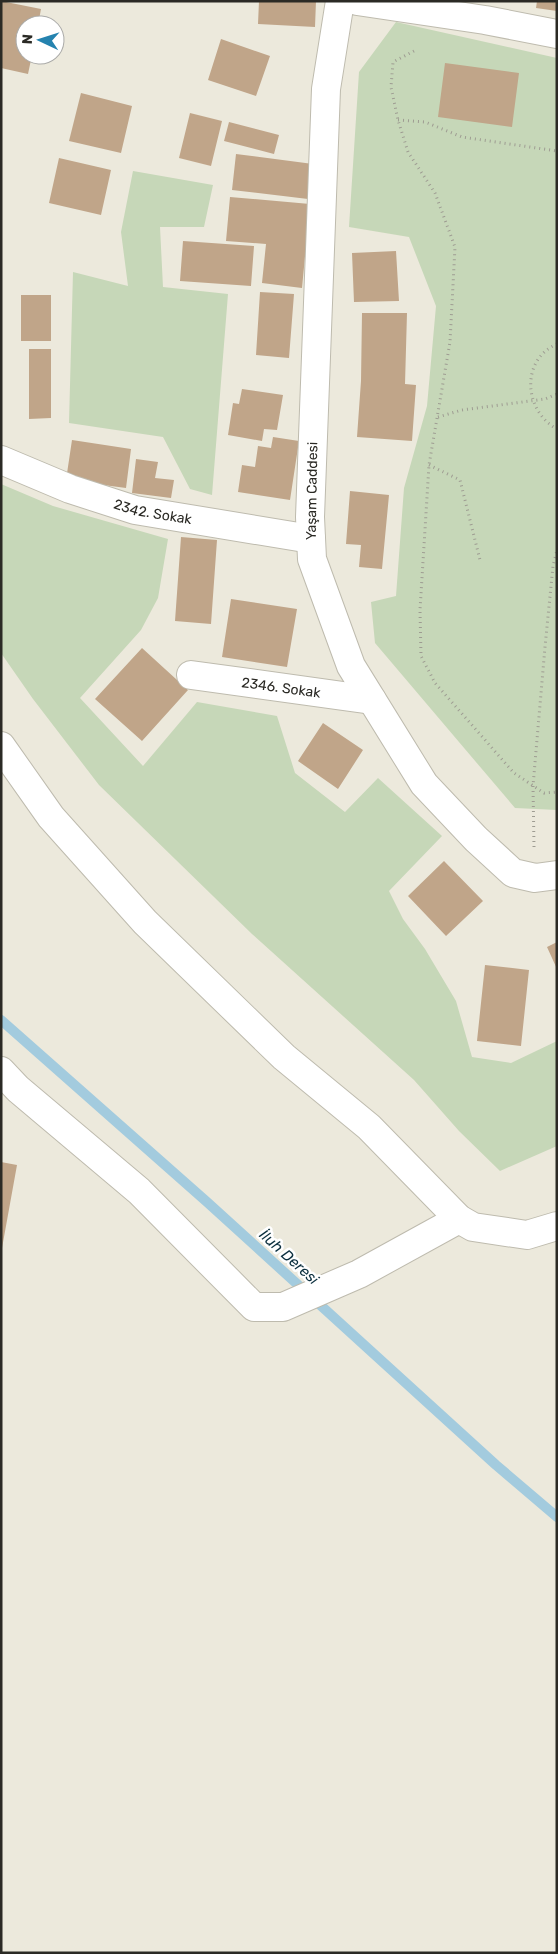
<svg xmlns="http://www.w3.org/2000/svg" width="558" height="1954" font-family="Rubik,sans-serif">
  <rect width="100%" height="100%" fill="#ece9dc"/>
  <path fill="#c6d7b8" d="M396 22 557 58V810L515 808 375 643 371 602 396 596 404 488 427 406 436 306 409 237 349 227 359 72Z
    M133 171 213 185 204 227H160L163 287 228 294 212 495 190 489 163 437 69 423 73 272 128 286 121 232Z
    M1 484 53 506 168 539 158 598 141 630 80 698 143 766 197 702 277 716 295 773 345 812 378 778 442 836 389 891 403 919 425 949 456 1001 472 1057 511 1063 557 1041V1146L500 1171 459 1131 414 1080 252 934 99 785 33 699 1 653Z"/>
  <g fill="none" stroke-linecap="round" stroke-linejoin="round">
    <path stroke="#a3cbde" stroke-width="10" d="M1 1020 207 1202 496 1465 557 1517"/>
  </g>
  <path fill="#c0a589" d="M1 1 41 9 38 25H25V55H32L28 74 1 68Z
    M259 1H316L315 27 258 24Z
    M537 1H557V11L536 8Z
    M221 39 270 56 256 96 208 80Z
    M445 63 519 73 512 127 438 117Z
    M81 93 132 106 121 153 69 141Z
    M190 113 222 121 211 166 179 158Z
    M229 122 279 135 274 154 224 141Z
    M236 154 313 164 308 199 232 190Z
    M59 158 111 170 101 215 49 203Z
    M230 197 310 204 302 288 262 283 266 244 226 241Z
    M183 241 254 246 251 286 180 281Z
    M396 251 399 301 354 302 352 253Z
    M260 292 294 294 289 358 256 355Z
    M21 295H51V341H21Z
    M362 313H407L405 384 416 385 412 441 357 437 361 381Z
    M29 349H51V418L29 419Z
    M242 389 283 395 277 430 264 429 262 441 228 435 233 403 239 404Z
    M273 437 299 441 290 500 238 492 242 465 255 467 258 446 271 448Z
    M72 440 131 449 126 488 66 480Z
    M136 459 158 462 155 478 174 480 171 498 132 493Z
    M350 491 389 495 382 569 359 567 361 545 346 544Z
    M181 537 217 540 211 624 175 621Z
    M231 599 297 609 287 667 222 657Z
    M142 648 188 690 142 741 95 699Z
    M323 723 363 750 338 789 298 761Z
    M444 861 483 901 446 936 408 896Z
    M557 942V969L547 947Z
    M485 965 529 970 521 1046 477 1041Z
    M1 1162 17 1165 2 1248H1Z"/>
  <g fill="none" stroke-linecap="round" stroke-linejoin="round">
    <defs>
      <g id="minor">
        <path d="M357 1 485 20 557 34"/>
        <path id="s1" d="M1 460 70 489 135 510 311 539"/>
        <path id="s2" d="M191 675 372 700"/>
        <path d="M1 746 51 817 145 922 284 1057 369 1127 459 1219 473 1227 527 1235 557 1226"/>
        <path d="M1 1071 18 1089 139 1191 254 1307H283L359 1274 459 1219"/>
      </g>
      <path id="tertiary" d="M340 1 326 89 310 517 312 559 351 666 424 784 476 839 513 873 535 878 557 875"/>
    </defs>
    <use href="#minor" stroke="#bebbae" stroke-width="30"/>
    <use href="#tertiary" stroke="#bebbae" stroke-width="30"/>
    <path stroke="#9e9c92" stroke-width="3" stroke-dasharray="1 4" stroke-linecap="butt" d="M414 51 393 62 391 87 398 120 408 152 435 193 455 247 450 342 429 465 420 610 421 656 435 683 514 773 544 793 557 792
      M398 120 425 122 462 137 557 151
      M557 344C520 360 524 411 557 429
      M438 417 462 410 545 399 557 394
      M429 465 460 480 480 560
      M534 847 533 786 545 647 553 566 557 550"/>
    <use href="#minor" stroke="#fff" stroke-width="28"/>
    <use href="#tertiary" stroke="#fff" stroke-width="28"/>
  </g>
  <g text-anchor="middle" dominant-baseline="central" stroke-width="5" stroke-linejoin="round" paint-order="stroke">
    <g font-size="14" fill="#2b2a25" stroke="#fff">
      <text transform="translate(312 491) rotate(-89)">Yaşam Caddesi</text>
      <text stroke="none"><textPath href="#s1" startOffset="161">2342. Sokak</textPath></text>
      <text stroke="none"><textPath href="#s2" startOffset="91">2346. Sokak</textPath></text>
    </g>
    <g font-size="15" font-style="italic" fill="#0b2f3e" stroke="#fff">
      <text transform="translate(289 1257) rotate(42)">İluh Deresi</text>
    </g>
  </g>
  <rect width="558" height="1954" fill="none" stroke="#2b2a25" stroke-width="5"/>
  <g transform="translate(40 40) rotate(274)"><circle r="24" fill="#ffffff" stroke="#aaaaa8"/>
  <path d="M0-4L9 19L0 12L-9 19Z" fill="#2583af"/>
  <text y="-8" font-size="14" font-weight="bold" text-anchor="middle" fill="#2b2a25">N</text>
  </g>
</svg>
